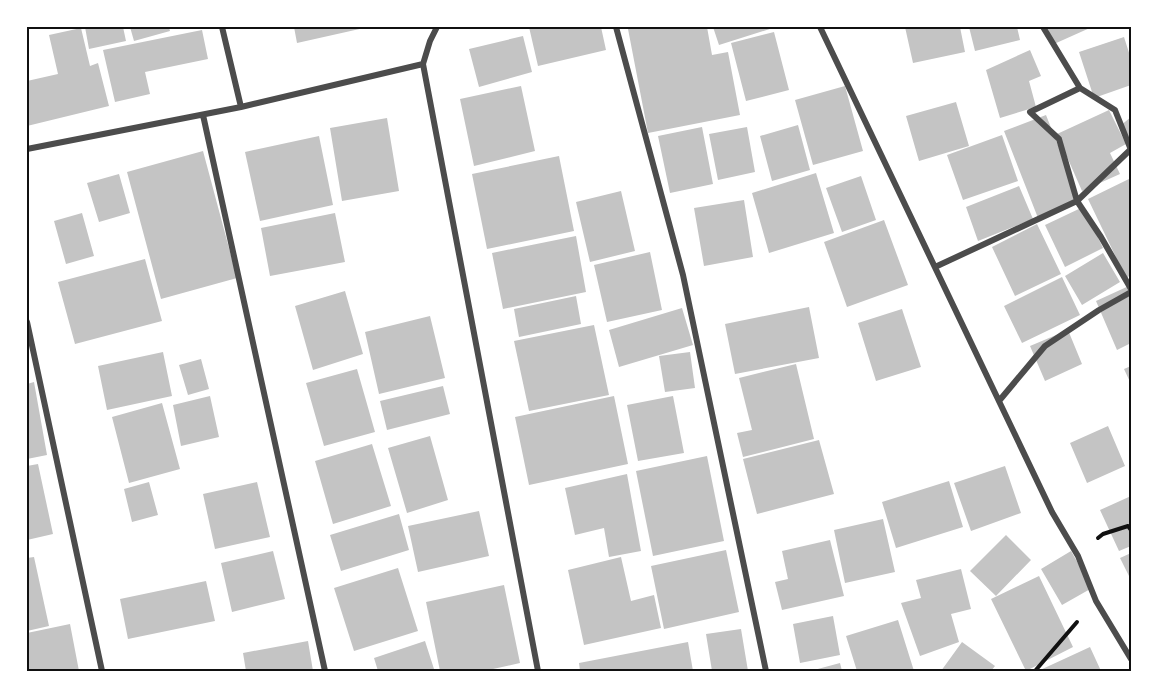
<svg xmlns="http://www.w3.org/2000/svg" width="1158" height="698" font-family="Lato,sans-serif">
  <rect width="100%" height="100%" fill="#fff"/>
  <path fill="#c4c4c4" d="M85 27H123L126 41 89 49Z
    M130 27H169L170 31 134 41Z
    M294 27H364V28L297 43Z
    M529 27H601L606 50 538 66Z
    M637 27H707L712 55 728 52 740 115 648 133 628 29Z
    M713 27H773V28L719 45Z
    M905 27H960L965 52 913 63Z
    M969 27H1017L1020 40 975 51Z
    M1047 27H1092L1054 44Z
    M81 28 90 66 98 63 109 106 27 126V81L58 74 49 35Z
    M202 30 208 59 145 72 150 94 115 102 103 50Z
    M774 32 789 90 746 101 731 43Z
    M523 36 532 72 479 87 469 49Z
    M1124 37 1131 59V85L1094 98 1079 52Z
    M1030 50 1041 76 1029 81 1036 107 1000 118 986 70Z
    M521 86 535 151 474 166 460 99Z
    M845 86 863 151 813 165 795 100Z
    M956 102 969 146 919 161 906 116Z
    M1109 110 1126 144 1110 153 1120 174 1082 191 1057 134Z
    M1046 115 1080 201 1038 218 1004 131Z
    M1131 117V140L1120 126Z
    M387 118 399 191 342 201 330 128Z
    M798 125 810 170 772 181 760 136Z
    M702 127 713 184 670 193 658 136Z
    M747 127 755 172 718 180 709 134Z
    M1002 135 1018 181 963 200 947 155Z
    M319 136 333 205 260 221 245 152Z
    M203 151 237 278 161 299 127 172Z
    M559 156 574 231 487 249 472 174Z
    M816 173 834 233 769 253 752 193Z
    M119 174 130 213 99 222 87 183Z
    M861 176 876 220 842 232 826 188Z
    M1131 178V275L1126 278 1088 199Z
    M1019 186 1033 219 978 241 966 207Z
    M621 191 635 251 590 262 576 202Z
    M744 200 753 257 704 266 694 208Z
    M1083 207 1103 248 1065 267 1045 225Z
    M82 213 94 256 66 264 54 221Z
    M335 213 345 262 270 276 261 228Z
    M884 220 908 285 847 307 824 242Z
    M1037 224 1061 274 1015 296 992 247Z
    M576 236 586 292 503 309 492 253Z
    M650 252 662 310 607 322 594 265Z
    M1103 253 1120 282 1082 305 1065 276Z
    M145 259 162 321 75 344 58 282Z
    M1062 277 1080 315 1022 343 1004 306Z
    M1131 285V343L1117 350 1096 301Z
    M345 291 363 354 313 370 295 306Z
    M576 296 581 324 519 337 514 309Z
    M809 307 819 358 735 374 725 324Z
    M682 308 693 345 619 367 609 330Z
    M902 309 921 367 876 381 858 323Z
    M430 316 445 378 379 394 365 332Z
    M594 325 609 395 529 411 514 341Z
    M1068 330 1082 364 1045 381 1030 346Z
    M163 352 172 396 107 410 98 366Z
    M690 352 695 388 665 392 659 356Z
    M201 359 209 389 188 395 179 365Z
    M796 364 814 439 743 457 737 433 752 430 739 378Z
    M1131 366V384L1124 369Z
    M357 369 375 432 324 446 306 383Z
    M34 382 47 455 27 459V384Z
    M443 386 450 414 387 430 380 401Z
    M210 396 219 437 181 446 173 405Z
    M614 396 628 464 529 485 515 417Z
    M673 396 684 453 638 461 627 405Z
    M162 403 180 469 129 483 112 417Z
    M1108 426 1125 466 1087 483 1070 443Z
    M430 436 448 500 407 513 388 448Z
    M819 440 834 494 757 514 743 459Z
    M372 444 391 506 333 524 315 461Z
    M707 456 724 541 653 556 636 471Z
    M38 464 53 534 27 540V466Z
    M1005 466 1021 513 971 531 954 483Z
    M627 474 641 551 609 557 604 528 575 535 565 488Z
    M949 481 963 527 896 548 882 502Z
    M149 482 158 515 132 522 124 489Z
    M257 482 270 537 215 549 203 494Z
    M1131 496V546L1119 551 1100 510Z
    M479 511 489 556 418 572 408 526Z
    M399 514 409 550 341 571 330 535Z
    M883 519 895 572 845 583 834 530Z
    M1006 535 1031 560 996 596 970 571Z
    M830 540 844 596 782 610 775 582 788 579 782 551Z
    M726 550 739 612 664 629 651 566Z
    M273 551 285 599 232 612 221 563Z
    M1071 551 1092 588 1062 605 1041 569Z
    M1131 553V580L1120 558Z
    M34 557 49 626 27 631V558Z
    M621 557 631 601 654 595 661 628 584 645 568 570Z
    M398 568 418 631 354 651 334 588Z
    M961 569 971 609 951 614 959 642 920 656 901 603 921 598 916 580Z
    M1039 576 1073 647 1026 671 991 599Z
    M206 581 215 621 128 639 120 599Z
    M504 585 520 663 484 671H440L426 602Z
    M833 616 840 655 800 663 793 624Z
    M898 620 914 671H857L846 636Z
    M70 624 79 671H27V633Z
    M741 629 748 671H712L706 634Z
    M308 641 313 671H246L243 653Z
    M425 641 434 669 428 671H378L374 658Z
    M688 642 693 671H580L579 663Z
    M962 642 995 666 991 671H941Z
    M1090 647 1101 671H1038Z
    M840 663 842 671H814V670Z"/>
  <g fill="none" stroke-linecap="round" stroke-linejoin="round">
    <path stroke="#111" stroke-width="4" d="M1098 538 1103 534 1128 526 1131 530
      M1035 671 1077 622"/>
    <path stroke="#4c4c4c" stroke-width="6" d="M222 27 241 107
      M437 27 430 41 423 64 538 671
      M616 27 683 275 766 671
      M820 27 1052 512 1078 556 1096 601 1131 659
      M1043 27 1080 88 1115 110 1131 150
      M1080 88 1030 112 1059 139 1077 201 1101 237 1131 289
      M203 115 325 671
      M27 149 241 107 423 64
      M935 267 1077 201 1130 150
      M27 322 102 671
      M999 401 1045 346 1099 310 1131 292"/>
  </g>
  <rect width="1158" height="698" fill="none" stroke="#ffffff" stroke-width="57"/>
  <rect x="28" y="28" width="1102" height="642" fill="none" stroke="#111" stroke-width="2"/>
</svg>
